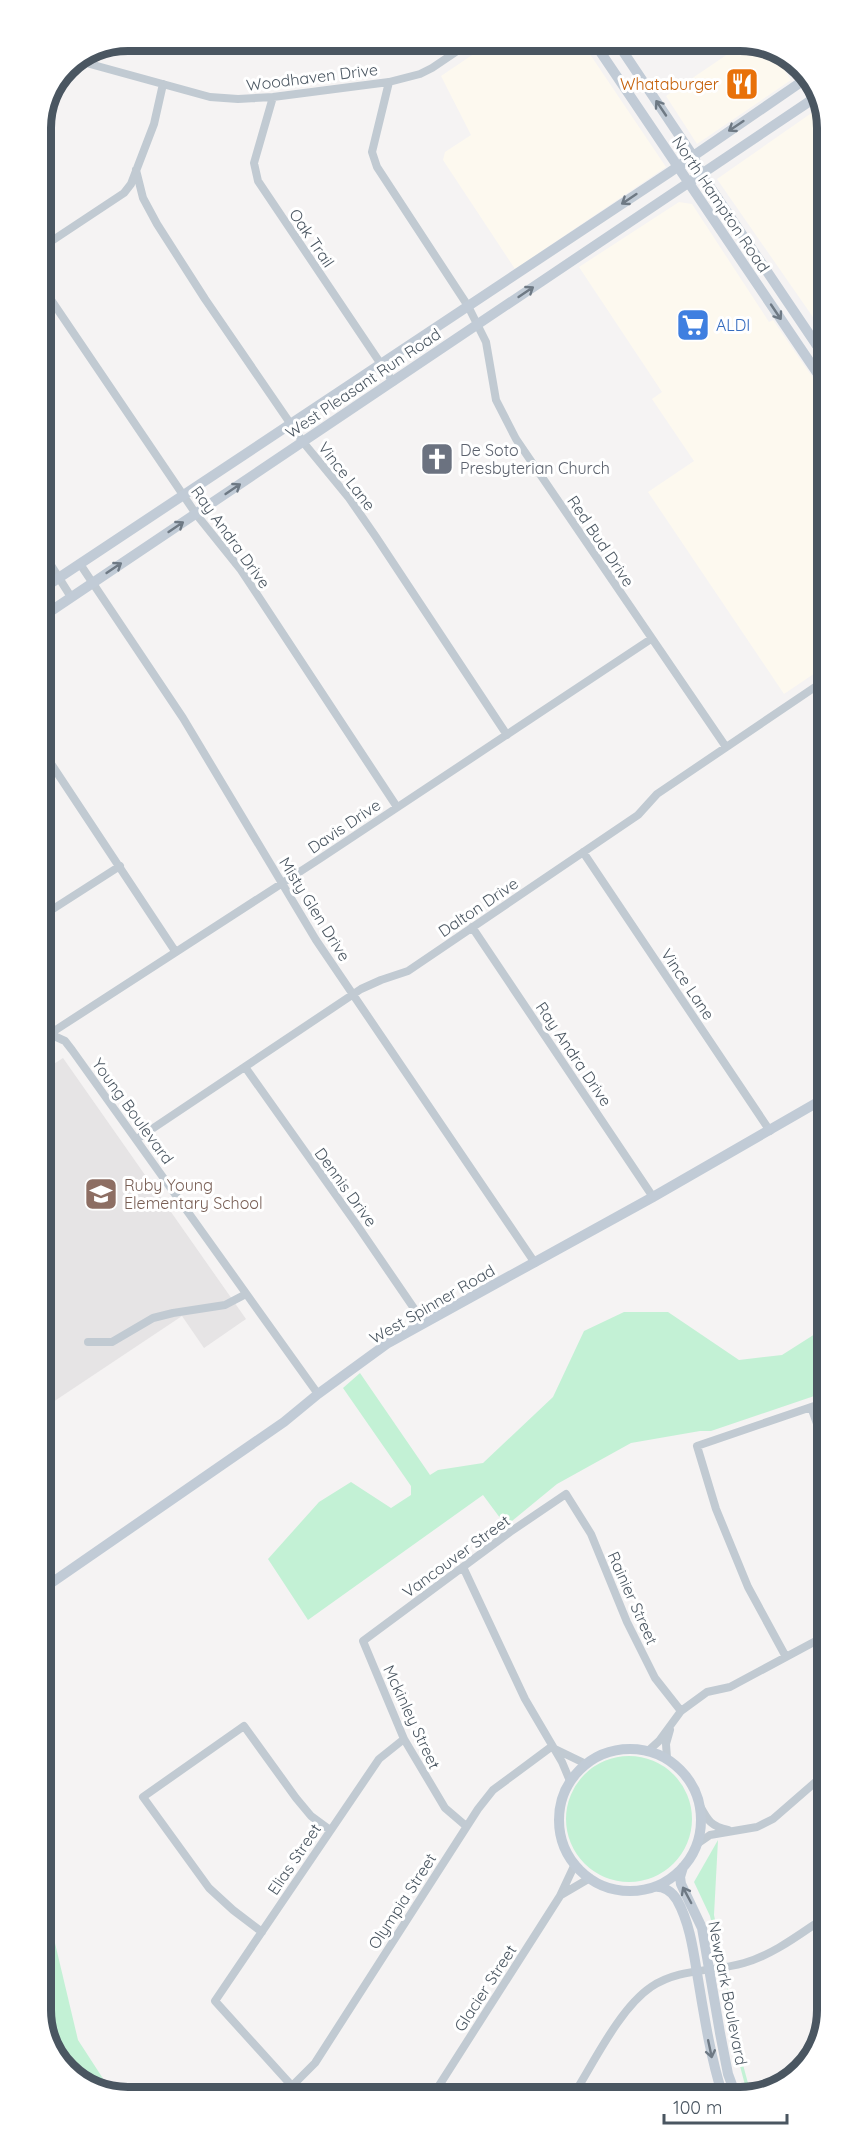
<svg xmlns="http://www.w3.org/2000/svg" width="868" height="2138" font-family="Quicksand,sans-serif">
  <rect width="100%" height="100%" fill="#f5f3f3"/>
  <path fill="#fdf9ef" d="M493 41H581L666 167 515 269 443 160 445 152 471 135 441 76Z
    M747 41 771 50 791 80 697 144 666 96Z
    M823 105 824 333 717 179Z
    M679 202 692 204 769 322 773 320 824 394V667L784 694 648 492 694 461 652 399 662 392 579 267Z"/>
  <path fill="#e6e4e5" d="M63 1058 246 1319 204 1348 182 1316 44 1408 43 1071Z"/>
  <path fill="#c3f1d5" d="M624 1312H668L739 1360 782 1355 826 1327V1392L711 1431H700L631 1443 557 1484 506 1526 483 1495 308 1620 268 1559 319 1502 351 1482 391 1508 411 1495V1486L343 1388 360 1373 430 1475 438 1470 483 1463 553 1397 584 1331Z
    M566 1819a63 63 0 1 1 126 0a63 63 0 1 1-126 0Z
    M718 1840 714 1915 723 1958 719 1955 710 1916 694 1882Z
    M45 1901 78 2040 113 2094 74 2079 45 2038Z
    M726 1977 738 2046 749 2087 745 2085 731 2032Z"/>
  <g fill="none" stroke-linecap="round" stroke-linejoin="round">
    <path stroke="#c1cad2" stroke-width="8" d="M79 61 210 97 238 99 273 97 389 82 420 74 432 68 472 41
      M389 82 372 152 377 167 468 306 486 342 496 400 516 439 726 747
      M273 97 254 163 258 181 393 382
      M136 170 143 198 157 224 205 299 303 442 349 498 376 537 507 735
      M41 248 124 193 131 184 154 124 163 84
      M41 285 196 514 241 570 397 807
      M42 551 71 597
      M80 564 183 718 316 940 535 1263
      M42 750 175 951
      M583 852 770 1131
      M42 916 120 866
      M472 927 653 1197
      M43 1031 65 1041 72 1050 318 1394
      M51 1033 321 858 651 639
      M245 1067 357 1225 424 1323
      M137 1139 361 989 381 980 408 971 638 815 657 794 824 681
      M88 1342H112L153 1318 173 1313 225 1305 246 1294
      M811 1407 826 1449
      M463 1567 525 1699 562 1762 570 1781
      M786 1657 748 1587 716 1509 697 1446 826 1402
      M555 1749 586 1764
      M648 1751 659 1741 681 1711 707 1692 730 1687 827 1635
      M667 1758 666 1744 670 1730
      M700 1806C708 1821 711 1826 728 1830
      M466 1826 445 1808 404 1739 363 1641 510 1532 566 1494 591 1534 627 1622 655 1678 681 1711
      M697 1844 710 1835 757 1827 773 1819 819 1779 827 1775
      M561 1895 590 1878
      M262 1932 233 1910 209 1888 143 1797 244 1726 296 1798 311 1816 330 1830
      M292 2086 315 2063 478 1809 493 1790 551 1747
      M752 2093 771 2085 811 2058
      M574 2094C594 2062 620 2008 651 1987 679 1968 713 1972 744 1963 775 1954 801 1933 827 1916
      M433 2095 560 1896 575 1864
      M301 2096 215 2001 379 1759 404 1739"/>
    <path stroke="#c1cbd6" stroke-width="10" d="M593 41 824 383
      M616 41 693 156 702 175 824 356
      M42 589 670 172 807 78
      M42 617 819 95
      M44 1588 284 1422 318 1394 388 1343 653 1197 825 1098
      M559 1820a71 71 0 1 1 142 0a71 71 0 1 1-142 0Z
      M683 1867 680 1877 681 1884 702 1928 720 2033 728 2074 735 2093
      M654 1887C663 1886 672 1891 677 1900 691 1925 694 1956 699 1985 705 2021 711 2058 722 2093"/>
  </g>
  <defs><path id="oneway-shaft" d="M-6 0H5M1.5-3L5.5 0L1.5 3" fill="none" stroke-width="1.6" stroke-linecap="round" stroke-linejoin="round" transform="scale(1.5)"/></defs>
  <g stroke="#6e7984">
    <use href="#oneway-shaft" transform="translate(661 108) rotate(-124)"/>
    <use href="#oneway-shaft" transform="translate(736 126) rotate(146)"/>
    <use href="#oneway-shaft" transform="translate(629 199) rotate(146)"/>
    <use href="#oneway-shaft" transform="translate(526 292) rotate(-34)"/>
    <use href="#oneway-shaft" transform="translate(776 312) rotate(56)"/>
    <use href="#oneway-shaft" transform="translate(233 489) rotate(-34)"/>
    <use href="#oneway-shaft" transform="translate(176 527) rotate(-34)"/>
    <use href="#oneway-shaft" transform="translate(114 568) rotate(-34)"/>
    <use href="#oneway-shaft" transform="translate(687 1895) rotate(-118)"/>
    <use href="#oneway-shaft" transform="translate(710 2049) rotate(78)"/>
  </g>
  <defs>
    <symbol id="restaurant-square" viewBox="-11 -11 22 22"><rect x="-9" y="-9" width="18" height="18" rx="4" fill="#e8710a" stroke="#fff"/><path d="M-5-6h1v4h1v-4h1v4h1v-4h1v5L-1.5 .5V6h-2V.5L-5-1ZM5-6V6H3V1.5H1.5Q1.5-4 5-6Z" fill="#fff"/></symbol>
    <symbol id="supermarket-square" viewBox="-11 -11 22 22"><rect x="-9" y="-9" width="18" height="18" rx="4" fill="#3f7fe0" stroke="#fff"/><path d="M-6-5.5h2.5l.6 2H6L4.5 2H-2.5L-4.4-4H-6ZM-1.5 3.2a1.3 1.3 0 1 0 .1 0ZM3 3.2a1.3 1.3 0 1 0 .1 0Z" fill="#fff"/></symbol>
    <symbol id="church-square" viewBox="-11 -11 22 22"><rect x="-9" y="-9" width="18" height="18" rx="4" fill="#6b7280" stroke="#fff"/><path d="M-1.2-6h2.4v3.5h3.3v2.4h-3.3V6h-2.4V-.1h-3.3v-2.4h3.3Z" fill="#fff"/></symbol>
    <symbol id="school-square" viewBox="-11 -11 22 22"><rect x="-9" y="-9" width="18" height="18" rx="4" fill="#8d6e63" stroke="#fff"/><path d="M0-5L7-2L0 1L-7-2ZM-4 1L0 2.5L4 1V4Q0 6-4 4Z" fill="#fff"/></symbol>
  </defs>
  <g fill-rule="evenodd">
    <use href="#restaurant-square" x="723" y="65" width="38" height="38"/>
    <use href="#supermarket-square" x="674" y="306" width="38" height="38"/>
    <use href="#church-square" x="418" y="440" width="38" height="38"/>
    <use href="#school-square" x="82" y="1175" width="38" height="38"/>
  </g>
  <g text-anchor="middle" dominant-baseline="central" stroke-width="6" stroke-linejoin="round" paint-order="stroke">
    <g font-size="16" fill="#4a5661" stroke="#fff">
      <text transform="translate(312 77) rotate(-7)">Woodhaven Drive</text>
      <text transform="translate(721 204) rotate(56)">North Hampton Road</text>
      <text transform="translate(312 238) rotate(56)">Oak Trail</text>
      <text transform="translate(363 383) rotate(-34)">West Pleasant Run Road</text>
      <text transform="translate(347 476) rotate(52)">Vince Lane</text>
      <text transform="translate(231 537) rotate(54)">Ray Andra Drive</text>
      <text transform="translate(601 541) rotate(56)">Red Bud Drive</text>
      <text transform="translate(344 826) rotate(-34)">Davis Drive</text>
      <text transform="translate(478 907) rotate(-34)">Dalton Drive</text>
      <text transform="translate(315 909) rotate(58)">Misty Glen Drive</text>
      <text transform="translate(688 984) rotate(56)">Vince Lane</text>
      <text transform="translate(574 1054) rotate(56)">Ray Andra Drive</text>
      <text transform="translate(133 1111) rotate(54)">Young Boulevard</text>
      <text transform="translate(346 1187) rotate(54)">Dennis Drive</text>
      <text transform="translate(432 1304) rotate(-30)">West Spinner Road</text>
      <text transform="translate(456 1556) rotate(-36)">Vancouver Street</text>
      <text transform="translate(633 1598) rotate(66)">Rainier Street</text>
      <text transform="translate(412 1717) rotate(65)">Mckinley Street</text>
      <text transform="translate(294 1859) rotate(-56)">Elias Street</text>
      <text transform="translate(402 1901) rotate(-57)">Olympia Street</text>
      <text transform="translate(485 1988) rotate(-57)">Glacier Street</text>
      <text transform="translate(728 1993) rotate(79)">Newpark Boulevard</text>
    </g>
    <g font-size="16" fill="#c56008" stroke="#fff" text-anchor="end">
      <text x="719" y="84">Whataburger</text>
    </g>
    <g font-size="16" fill="#366cbe" stroke="#fff" text-anchor="start">
      <text x="716" y="325">ALDI</text>
    </g>
    <g font-size="16" fill="#5b616d" stroke="#fff" text-anchor="start">
      <text x="460" y="450">De Soto<tspan x="460" dy="18">Presbyterian Church</tspan></text>
    </g>
    <g font-size="16" fill="#785e54" stroke="#fff" text-anchor="start">
      <text x="124" y="1185">Ruby Young<tspan x="124" dy="18">Elementary School</tspan></text>
    </g>
  </g>
  <path d="M0 0H868V2138H0ZM128 51H740A77 77 0 0 1 817 128V2010A77 77 0 0 1 740 2087H128A77 77 0 0 1 51 2010V128A77 77 0 0 1 128 51Z" fill="#fff" fill-rule="evenodd"/>
  <path fill="none" stroke="#4a5661" stroke-width="8" d="M128 51H740A77 77 0 0 1 817 128V2010A77 77 0 0 1 740 2087H128A77 77 0 0 1 51 2010V128A77 77 0 0 1 128 51Z"/>
  <path d="M664 2114v9h123v-9" fill="none" stroke="#4a5661" stroke-width="3"/>
  <text x="673" y="2114" font-size="18" fill="#4a5661" stroke="#ffffff" stroke-width="4.5" paint-order="stroke">100 m</text>
</svg>
